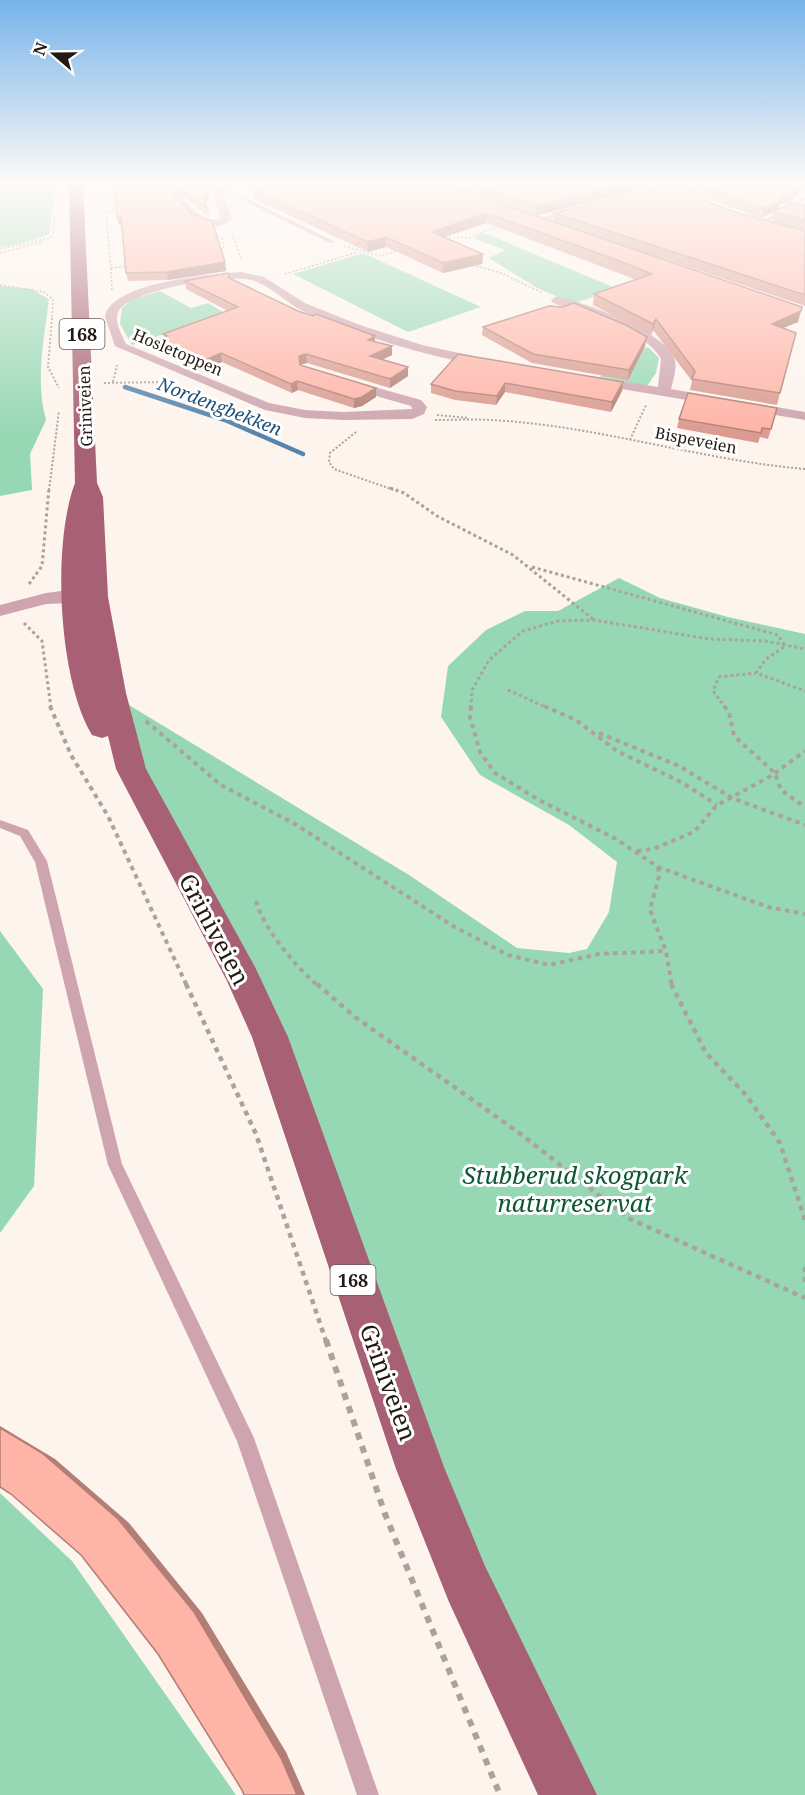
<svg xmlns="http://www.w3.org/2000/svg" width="805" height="1795" font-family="'Noto Serif',serif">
  <rect width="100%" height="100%" fill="#fdf4ed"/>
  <path fill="#96d8b4" d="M0 185H56L49 234 30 241 0 248Z
    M484 233 618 289 574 303 539 289 489 258 505 250 473 238Z
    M363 253 481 307 408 332 293 274Z
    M0 286 31 289 49 299C44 340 35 380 46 420L30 454 32 490 0 496Z
    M160 291 191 308 208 303 225 313 132 345 120 324 122 308 133 299Z
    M648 347 659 358 656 373 647 386 600 377 610 361Z
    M619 578 660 598 728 617 805 634V1795H584L117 717 129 705 409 875 517 948 569 953 587 949 609 912 617 862 569 825 480 775 441 717 448 666 486 630 525 611H558Z
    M0 931 43 989 34 1186 0 1233Z
    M0 1493 72 1561 236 1795H0Z"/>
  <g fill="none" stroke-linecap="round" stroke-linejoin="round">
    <path stroke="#5784ac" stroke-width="4.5" d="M125 387 225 420 303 454"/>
    <path stroke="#aaa29b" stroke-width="1.5" stroke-dasharray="2 2" stroke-linecap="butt" d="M121 206 106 212 111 268 130 266
      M232 234 242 261
      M441 237 468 238 500 225
      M344 246 381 256 398 251
      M0 249 50 238 53 235 55 215
      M217 251 224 248 222 236
      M0 253 43 242
      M469 264 501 273 543 293
      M111 268 112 291
      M285 274 358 252
      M0 285 44 292 53 299 52 319"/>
    <path stroke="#aaa29b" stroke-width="2" stroke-dasharray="2 2" stroke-linecap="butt" d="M52 318 48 367 59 388
      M113 382 117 365
      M104 383 162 382
      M437 415 469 418
      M435 420C453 420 472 419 490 420 596 425 699 460 805 469
      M356 432 330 453 329 462 334 469 394 490
      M630 440 646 405
      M49 490 59 411"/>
    <path stroke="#aaa29b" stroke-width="3" stroke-dasharray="3 3" stroke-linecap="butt" d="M390 488 404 493 437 516 513 555 594 620
      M532 567 778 635 785 646 765 660 756 673 805 691
      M29 584 42 566 49 488
      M24 623 42 641 51 708
      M508 690 548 708
      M471 708 472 690 489 660 523 631 558 621 594 620 709 639 765 641 805 649
      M726 708 713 691 719 677 756 673"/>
    <path stroke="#aaa29b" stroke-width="4" stroke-dasharray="4.5 4.5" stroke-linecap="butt" d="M50 706 71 755 108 816 187 986
      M471 706 470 717 480 752 495 773 539 800 616 839 658 867 768 907 805 914
      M544 706 576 720 617 751 683 783 717 805
      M724 706 729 712 734 736 775 773 781 790 805 807
      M146 721 221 785 295 824 453 926 508 955 549 965 599 954 666 951
      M599 733 679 766 732 798 805 825
      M637 851 653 849 694 832 717 805 771 776 805 751
      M658 867 659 876 650 910 666 951 672 986
      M256 901C263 928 297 968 318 986"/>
    <path stroke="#aaa29b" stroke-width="4.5" stroke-dasharray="5 5" stroke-linecap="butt" d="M186 984 256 1134 326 1341
      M317 984 355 1017 518 1132 628 1218 805 1298
      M671 984 706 1053 746 1095 780 1143 805 1220
      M805 1267V1282"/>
    <path stroke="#aaa29b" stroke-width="6" stroke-dasharray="7 7" stroke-linecap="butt" d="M326 1340 385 1514 500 1795"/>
    <path fill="#cea5af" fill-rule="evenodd" d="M220 187H224L335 242 330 243 220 189Z
      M805 197V200L761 225 756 224Z
      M0 820 28 830 47 861 122 1164 254 1438 379 1795H357L237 1441 108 1165 35 862 20 836 0 828Z"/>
    <path fill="#cea5af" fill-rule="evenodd" d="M220 185H230L223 196 232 219C212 237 189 219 175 202L184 200C194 210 206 225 221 218L213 196Z
      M581 206 590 208 536 224 531 221Z
      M241 272 264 277 305 303 357 324 422 345 491 360 493 363 486 367C424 355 365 338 307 313 288 305 272 286 252 280 228 274 136 289 120 309 112 319 122 335 126 344L269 403 305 410 343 412 412 409 411 406 341 386 339 383 346 379 421 400 427 407 424 414 412 419 343 420 305 418 265 410 115 346 105 317C111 282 212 274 241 272Z
      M557 296C585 303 663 330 674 358 678 368 673 379 671 389L805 412V420L586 383 584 380 591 376 658 387 661 359C647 331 582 313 553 303L551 300Z
      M69 590 94 592 103 597 94 602 46 604 0 616V605L46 593Z"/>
    <path fill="#a76074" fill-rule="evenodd" d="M69 185H83L97 483 103 497 108 597 126 693 146 769 255 967 288 1037 444 1467 485 1566 597 1795H538L449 1602 396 1469 252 1037 227 981 116 769 108 736 102 738 92 735C58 679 52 543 75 483Z"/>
  </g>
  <path fill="#da9b90" d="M113 185 208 188 209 196 205 203 208 209 209 217 186 198 178 201 225 262 226 271 168 280 128 281 126 273 121 225H119Z
    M270 185H651L650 187 536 215 553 221 554 213 735 212 805 231V306L659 257 798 322 783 328 780 393 777 405 690 390 692 381 653 330 651 335 593 305 594 294 637 280 486 223 445 237 483 254 482 264 443 273 386 247 368 252 254 199 253 189Z
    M670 185H805L790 203 780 204 779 209 761 218Z
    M805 205V231L772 221 774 212Z
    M229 278 298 311 375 336V342L392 346V355L382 360 408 376 390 388 307 363 300 365 376 397 362 406 354 408 298 390 292 393 222 362 207 369 198 365 192 367 155 350 153 341 164 337 163 334 228 311 186 289 185 281Z
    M483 327 645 346 628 380 532 363 482 335Z
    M623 382 622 391 611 412 505 392 496 405 455 400 431 393V384Z
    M679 419 771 429 768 439 760 437 758 443 677 428Z"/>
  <path fill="#b27e75" d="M623 185H651L650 187 535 216 536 206Z
    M800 185H805L790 203 780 204 779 209 761 218 764 209 782 195Z
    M208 188 209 196 204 205 203 198Z
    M184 191 186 198 173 202 172 194Z
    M486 213V223L432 241V232Z
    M117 217H121L122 225H119Z
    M386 237V247L368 252 367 242Z
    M483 254 482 264 443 273V263Z
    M225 262 226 271 168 280 167 272Z
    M801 311 798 322 769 334 772 324Z
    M656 319 653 330 651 335 653 324Z
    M375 336V345L368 340Z
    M647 337 645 346 628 380 629 370Z
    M392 346V355L370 365V356Z
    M221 353 222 362 207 369 206 360Z
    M306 354 307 363 299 365V356Z
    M197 356 198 365 192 367 191 359Z
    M408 367V376L390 388V379Z
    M297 381 298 390 292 393 291 384Z
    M623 382 622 391 611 412 612 402Z
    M505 383V392L496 405 497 396Z
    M376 388V397L362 406 354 408V399Z
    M0 1426 55 1459 129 1523 202 1613 286 1752 305 1795H297L0 1428Z"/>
  <path fill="#feb4a7" stroke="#b27e75" stroke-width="1.5" d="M113 185H207L208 188 203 198 208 209 184 191 172 194 192 214 212 221 225 262 167 272 126 273 121 217H117Z
    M270 185H446L802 307 801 311 772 324 796 333 780 393 692 379 695 371 656 319 653 324 594 294 652 274 617 260 486 213 432 232 483 254 443 263 386 237 367 242 253 189Z
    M471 185H623L536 206Z
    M666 185 735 212 805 231V295L554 213Z
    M697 185H800L793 193 782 195 781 199 764 209Z
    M790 204 805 205V220L774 212Z
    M228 273 229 278 298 311 313 316 316 314 375 336 368 340 392 346 370 356 408 367 390 379 306 354 299 356 300 365 376 388 362 397 354 399 297 381 291 384 221 353 206 360 197 356 191 359 153 341 167 336 163 334 238 307 185 281Z
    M574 303 628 326 647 337 629 370 533 354 483 327 549 306 563 307Z
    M458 354 623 382 612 402 505 383 497 396 455 391 431 384Z
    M688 393 777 408 771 429 762 428 761 433 679 419Z
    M0 1428 42 1453 118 1519 194 1612 281 1758 297 1795H244L242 1790 158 1654 81 1555 11 1494 0 1487Z"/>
  <linearGradient id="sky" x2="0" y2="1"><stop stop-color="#77b3ea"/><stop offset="0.42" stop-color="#fefaf7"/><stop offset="1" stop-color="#fefaf7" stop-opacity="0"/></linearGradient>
  <rect width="805" height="436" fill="url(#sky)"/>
  <g text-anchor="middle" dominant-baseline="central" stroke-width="6" stroke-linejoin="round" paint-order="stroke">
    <g font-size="16" fill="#211913" stroke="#fff">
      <text transform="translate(178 352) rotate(23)">Hosletoppen</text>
      <text transform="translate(85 406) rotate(-92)">Griniveien</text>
      <text transform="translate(696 440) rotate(11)">Bispeveien</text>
    </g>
    <g fill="#fff" stroke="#645e5a" stroke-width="1.5">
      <rect x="59.5" y="319" width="45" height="30" rx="4.5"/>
      <rect x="330.5" y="1265" width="45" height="30" rx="4.5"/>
    </g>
    <g font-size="18" font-weight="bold" fill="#211913">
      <text x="82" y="334">168</text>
      <text x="353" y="1280">168</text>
    </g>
    <g font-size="18" font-style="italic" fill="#1f5178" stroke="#fff">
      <text transform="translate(220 406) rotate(21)">Nordengbekken</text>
    </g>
    <g font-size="24" fill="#211913" stroke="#fff">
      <text transform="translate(215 929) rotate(62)">Griniveien</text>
      <text transform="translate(389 1382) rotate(70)">Griniveien</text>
    </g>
    <g font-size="24" font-style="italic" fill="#0d5638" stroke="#fff">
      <text x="575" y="1174">Stubberud skogpark<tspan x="575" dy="28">naturreservat</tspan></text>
    </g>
  </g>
  <g transform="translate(54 54) rotate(290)" stroke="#ffffff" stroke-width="4.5" paint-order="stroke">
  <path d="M0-4.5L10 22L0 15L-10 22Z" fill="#211913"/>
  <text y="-9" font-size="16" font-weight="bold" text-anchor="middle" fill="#211913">N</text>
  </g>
</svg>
